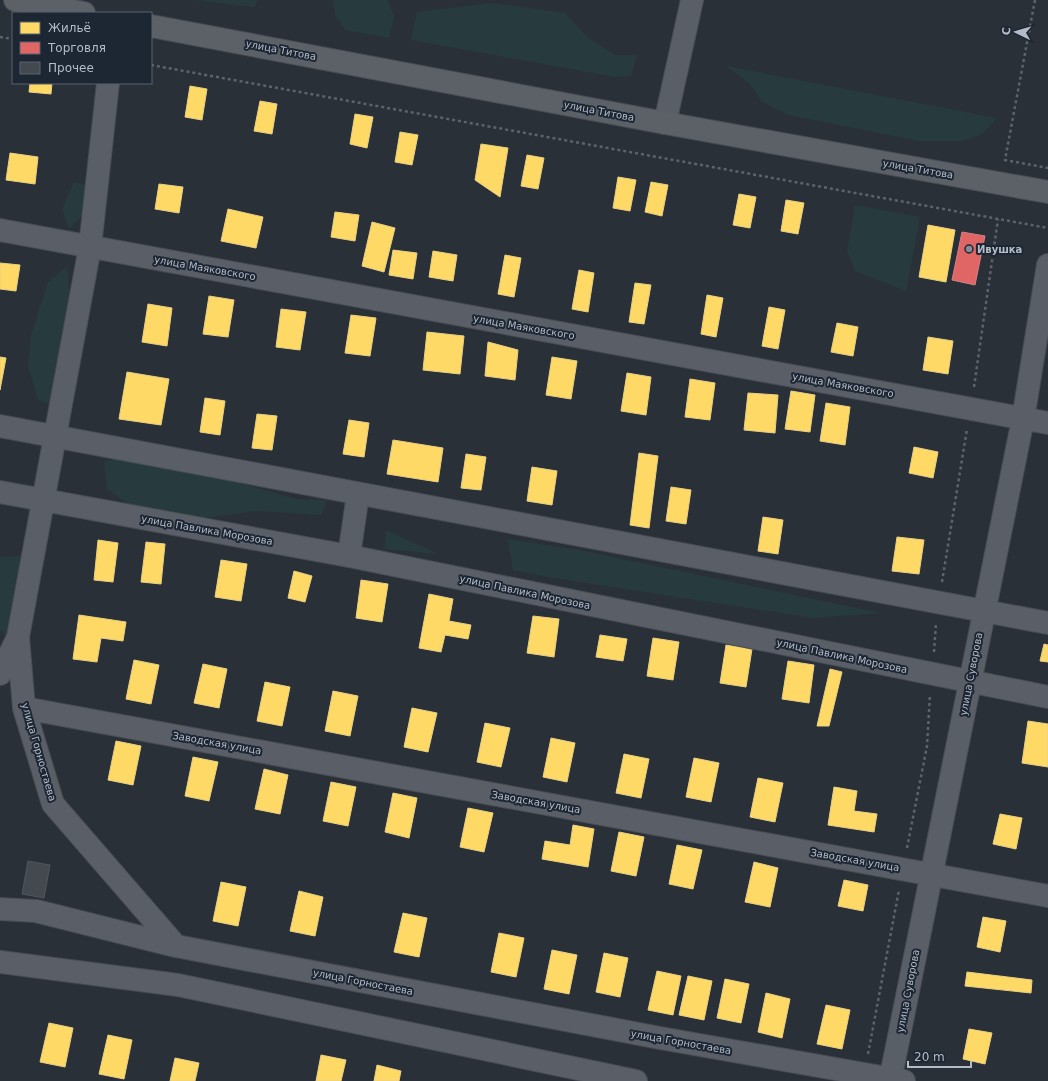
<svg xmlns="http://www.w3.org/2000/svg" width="1048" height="1081" font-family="'DejaVu Sans',sans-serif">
  <rect width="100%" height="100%" fill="#2a3038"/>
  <path fill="#273a3e" d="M194 0H258L254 7Z
    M333 0H388L394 17 389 38 346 30 335 15Z
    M491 3 565 13 587 37 615 55H637L631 76 615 77 411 40 417 12Z
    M726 66 997 118 981 135 962 141H919L789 115 762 102 749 83Z
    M74 182 87 185 84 214 69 229 62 209Z
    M855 205 920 217 906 291 855 271 847 251Z
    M67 266 70 299 50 404 38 400 28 366 31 335 48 282Z
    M123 457 170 463 296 499 327 500 321 515 256 511 204 518 130 505 107 489 104 462Z
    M386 530 438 554 384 549Z
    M508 539 579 550 881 613 813 618 548 577 513 570Z
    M20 556 25 586 19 619 6 635 0 630V557Z"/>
  <path fill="#ffd966" stroke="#e8d084" d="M30 83H52L51 94 29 92Z
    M190 86 207 89 202 120 185 117Z
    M260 101 277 104 272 134 254 131Z
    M355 114 373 117 367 148 350 144Z
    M400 132 418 135 412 165 395 162Z
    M481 144 508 148 500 197 475 180Z
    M10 153 38 157 35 184 6 180Z
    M527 155 544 158 538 189 521 186Z
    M618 177 636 180 630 211 613 208Z
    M651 182 668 185 662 216 645 212Z
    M159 184 183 187 179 213 155 209Z
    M739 194 756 197 750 228 733 225Z
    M786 200 804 203 798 234 781 231Z
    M228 209 263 217 256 248 221 241Z
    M335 212 359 215 355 241 331 237Z
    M372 222 395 228 384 272 362 266Z
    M928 225 955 230 946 282 919 277Z
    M393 250 417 253 413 279 389 275Z
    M433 251 457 255 453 281 429 277Z
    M505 255 521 258 514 297 498 294Z
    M0 263 20 265 16 291 0 289Z
    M579 270 594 273 588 312 572 309Z
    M635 283 651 285 644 324 629 322Z
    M707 295 723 298 716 337 701 334Z
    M209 296 234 300 228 337 203 334Z
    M148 304 172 308 167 346 142 342Z
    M769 307 785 310 778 349 762 346Z
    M281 309 306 312 300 350 276 347Z
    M351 315 376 318 370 356 345 353Z
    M837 323 858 327 853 356 831 352Z
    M427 332 464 336 460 374 423 370Z
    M928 337 953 341 948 374 923 370Z
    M488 342 518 350 515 380 485 376Z
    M0 357 6 358 0 390Z
    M552 357 577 361 571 399 546 395Z
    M127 372 169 379 161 425 119 419Z
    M627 373 651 377 646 415 621 411Z
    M690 379 715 383 710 420 685 417Z
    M791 391 815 395 810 432 785 429Z
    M748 393 778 395 775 433 744 430Z
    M205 398 225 401 220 435 200 432Z
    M826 403 850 407 845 445 820 441Z
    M257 414 277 416 272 450 252 448Z
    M349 420 369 423 364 457 343 454Z
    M393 440 443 448 438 482 387 474Z
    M914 447 938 452 933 478 909 473Z
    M639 453 658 456 649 528 630 525Z
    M466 454 486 457 481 490 461 488Z
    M532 467 557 471 552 505 527 501Z
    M671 487 691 490 686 524 666 521Z
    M763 517 783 520 778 554 758 551Z
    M897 537 924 540 919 574 892 571Z
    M98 540 118 543 113 582 94 580Z
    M146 542 165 544 161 584 141 582Z
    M221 560 247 564 241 601 215 597Z
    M294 571 312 576 305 602 288 598Z
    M361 580 388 584 382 622 356 618Z
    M429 594 453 599 449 621 471 625 468 639 445 635 441 652 419 648Z
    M79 615 126 622 123 641 101 638 97 662 73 659Z
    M533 616 559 619 554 657 527 653Z
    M600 635 627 639 623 661 596 657Z
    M653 638 679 642 673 680 647 676Z
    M1044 644 1048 645V662L1040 661Z
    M726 645 752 649 746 687 720 683Z
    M134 660 159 665 151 704 126 699Z
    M788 661 814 665 809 703 782 699Z
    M203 664 227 669 219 708 194 703Z
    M830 669 842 672 829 726H817Z
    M265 682 290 687 282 726 257 721Z
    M333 691 358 696 350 736 325 731Z
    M412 708 437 713 428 752 404 747Z
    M1028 721 1048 724V767L1022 763Z
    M485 723 510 728 501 767 477 762Z
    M551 738 575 743 567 782 543 777Z
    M116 741 141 746 133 785 108 780Z
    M624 754 649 759 641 798 616 793Z
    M193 757 218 762 209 801 185 796Z
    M694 758 719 763 711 802 686 797Z
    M264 769 288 775 280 814 255 809Z
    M758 778 783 783 775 822 750 817Z
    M331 782 356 787 348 826 323 821Z
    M834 787 857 791 854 811 877 814 874 832 828 825Z
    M393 793 417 798 409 838 385 832Z
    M468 808 493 813 484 852 460 847Z
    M1000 814 1022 818 1016 849 993 844Z
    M573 825 594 829 588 867 542 859 545 841 570 845Z
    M619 832 644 837 636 876 611 871Z
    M677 845 702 850 693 889 669 884Z
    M754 862 778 868 770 907 745 902Z
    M844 880 868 885 863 911 838 906Z
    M221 882 246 887 238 926 213 921Z
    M299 891 323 897 315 936 290 931Z
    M403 913 427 918 419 957 394 952Z
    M983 917 1006 921 1000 952 977 947Z
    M499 933 524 938 516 977 491 972Z
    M552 950 577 955 569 994 544 989Z
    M604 953 628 958 620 997 596 992Z
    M657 971 681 976 673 1015 648 1010Z
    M967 972 1032 980 1031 993 965 986Z
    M688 976 712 981 704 1020 679 1015Z
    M725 979 749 984 741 1023 717 1018Z
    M766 993 790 999 782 1038 758 1032Z
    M826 1005 850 1010 842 1049 817 1044Z
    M49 1023 73 1028 65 1067 40 1062Z
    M969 1029 992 1033 985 1064 963 1059Z
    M108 1035 132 1040 124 1079 99 1074Z
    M321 1055 346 1060 341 1081H316Z
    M175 1058 199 1063 195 1081H170Z
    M377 1065 401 1071 399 1081H374Z"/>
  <path fill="#e06666" stroke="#d38084" d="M962 232 985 236 975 285 952 280Z"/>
  <path fill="#444950" stroke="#52575f" d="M28 861 50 865 44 898 22 894Z"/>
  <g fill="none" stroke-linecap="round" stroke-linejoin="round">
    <defs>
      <path id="minor" d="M665 123 692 0
        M0 230 1048 423
        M0 426 1048 623
        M0 492 349 556 1048 697
        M349 556 358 494
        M18 637 24 708 53 804 176 946 660 1038 904 1081
        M0 674 18 637 90 247 108 83
        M24 708 1048 896
        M0 909 36 911 176 946
        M0 962 178 985 636 1081
        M890 1081 1023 419 1048 265"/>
      <path id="major" d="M15 0 84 13
        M151 26 665 123 1048 192"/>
    </defs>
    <use href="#minor" stroke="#484c53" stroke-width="24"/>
    <use href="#major" stroke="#484c55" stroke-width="24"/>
    <path stroke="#5d636a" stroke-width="2.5" stroke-dasharray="3 3" stroke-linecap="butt" d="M1035 0 1005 160 1048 168
      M0 37 13 39
      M151 65 1048 228
      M974 387 998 219
      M942 582 967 429
      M934 652 936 623
      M907 848 927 746 930 695
      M868 1054 899 890"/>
    <use href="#minor" stroke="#5a5e66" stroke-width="22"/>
    <use href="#major" stroke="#5c6168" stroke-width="22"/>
  </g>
  <circle fill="#848b96" stroke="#1d2633" stroke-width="1.5" cx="969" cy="249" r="4"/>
  <g text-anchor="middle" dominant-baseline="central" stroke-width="4" stroke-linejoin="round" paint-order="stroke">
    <g font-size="10" fill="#b4bcc9" stroke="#1d2633">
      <text transform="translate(281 50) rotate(11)">улица Титова</text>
      <text transform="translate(599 111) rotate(11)">улица Титова</text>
      <text transform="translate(918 169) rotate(10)">улица Титова</text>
      <text transform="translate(205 268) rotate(10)">улица Маяковского</text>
      <text transform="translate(524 327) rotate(10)">улица Маяковского</text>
      <text transform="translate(843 385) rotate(10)">улица Маяковского</text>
      <text transform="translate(207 530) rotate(10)">улица Павлика Морозова</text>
      <text transform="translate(525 592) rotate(12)">улица Павлика Морозова</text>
      <text transform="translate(842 656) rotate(12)">улица Павлика Морозова</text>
      <text transform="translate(971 674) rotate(-79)">улица Суворова</text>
      <text transform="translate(217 743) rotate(10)">Заводская улица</text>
      <text transform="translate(39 752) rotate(74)">улица Горностаева</text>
      <text transform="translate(536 802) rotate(10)">Заводская улица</text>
      <text transform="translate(855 860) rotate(10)">Заводская улица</text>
      <text transform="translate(363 982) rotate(11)">улица Горностаева</text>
      <text transform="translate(908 991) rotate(-79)">улица Суворова</text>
      <text transform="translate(681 1042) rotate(10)">улица Горностаева</text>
    </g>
    <g font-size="10" font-weight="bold" fill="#b4bcc9" stroke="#1d2633" text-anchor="start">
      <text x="977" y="249">Ивушка</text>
    </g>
  </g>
  <rect x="12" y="12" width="140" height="72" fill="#1d2633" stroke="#59626f"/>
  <rect x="20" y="22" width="20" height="12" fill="#ffd966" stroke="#59626f"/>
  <text x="48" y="32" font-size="12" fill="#b4bcc9">Жильё</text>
  <rect x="20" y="42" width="20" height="12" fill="#e06666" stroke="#59626f"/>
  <text x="48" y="52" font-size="12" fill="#b4bcc9">Торговля</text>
  <rect x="20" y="62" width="20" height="12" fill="#444950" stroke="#59626f"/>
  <text x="48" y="72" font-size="12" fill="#b4bcc9">Прочее</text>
  <g transform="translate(1016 32) rotate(275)" stroke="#1d2633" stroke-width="3" paint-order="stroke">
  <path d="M0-3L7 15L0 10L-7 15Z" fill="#b4bcc9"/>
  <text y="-6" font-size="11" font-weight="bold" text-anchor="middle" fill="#b4bcc9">С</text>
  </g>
  <path d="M908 1061v6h63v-6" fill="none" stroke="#b4bcc9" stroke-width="2"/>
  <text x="914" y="1061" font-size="12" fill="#b4bcc9" stroke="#1d2633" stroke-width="3" paint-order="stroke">20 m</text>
</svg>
